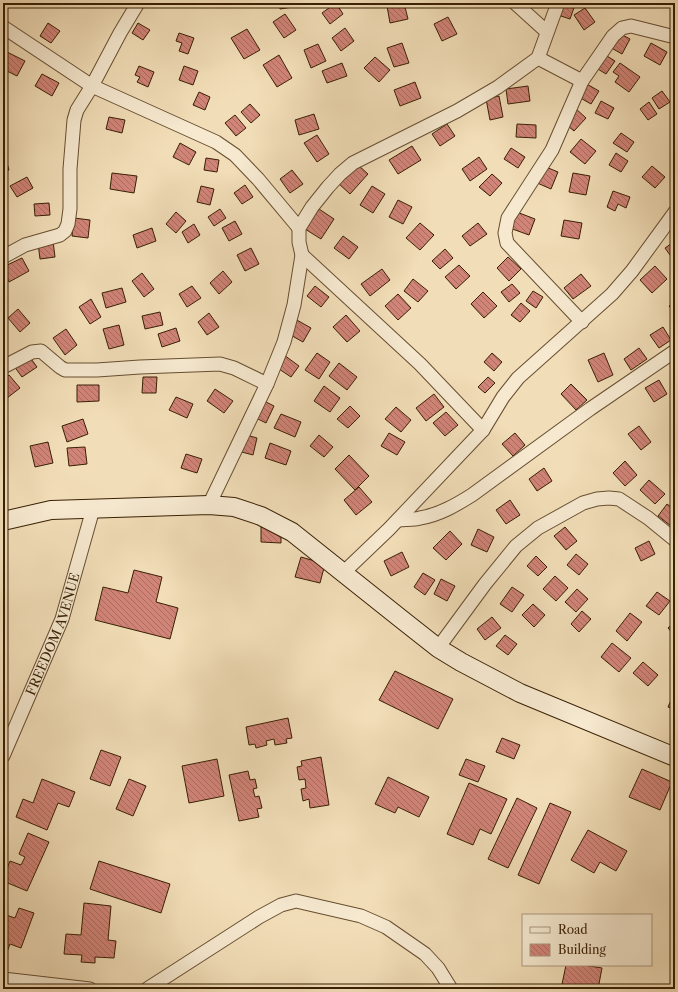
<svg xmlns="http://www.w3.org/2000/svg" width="678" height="992" font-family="'Libre Caslon Text',serif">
  <defs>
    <pattern id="building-back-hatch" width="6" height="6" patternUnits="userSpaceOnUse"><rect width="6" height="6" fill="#d18478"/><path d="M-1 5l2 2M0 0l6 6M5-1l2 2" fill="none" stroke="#ab6b60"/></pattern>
  </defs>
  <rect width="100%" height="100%" fill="#f1ddb7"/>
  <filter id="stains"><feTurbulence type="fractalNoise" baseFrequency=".005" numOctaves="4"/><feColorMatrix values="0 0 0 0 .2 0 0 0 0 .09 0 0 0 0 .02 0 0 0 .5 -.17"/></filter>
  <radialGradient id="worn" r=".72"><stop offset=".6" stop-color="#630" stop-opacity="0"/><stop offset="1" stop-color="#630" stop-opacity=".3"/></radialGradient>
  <path fill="url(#building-back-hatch)" stroke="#391f03" d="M3 3H12L4 12Z
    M279 3H298L299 6 280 9Z
    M336 3 343 14 330 24 322 13Z
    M404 3 408 19 390 23 387 6Z
    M562 3H568L575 5 570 19 558 15Z
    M585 8 595 22 584 30 574 15Z
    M285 14 296 30 284 38 273 22Z
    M448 17 457 34 442 41 434 24Z
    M48 23 60 31 51 43 40 36Z
    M138 23 150 30 143 40 132 33Z
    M345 28 354 41 341 51 332 38Z
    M247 29 260 50 244 59 231 38Z
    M617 32 630 39 622 54 608 46Z
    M179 33 194 38 188 54 179 51 182 43 176 41Z
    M402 43 409 63 394 67 387 48Z
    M651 43 667 52 660 65 644 56Z
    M318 44 326 61 311 68 304 50Z
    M7 52 25 61 17 76 3 69V61Z
    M602 53 615 61 606 74 593 66Z
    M279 55 292 78 277 87 263 65Z
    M375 57 390 70 379 82 364 68Z
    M342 63 347 76 327 83 322 71Z
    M620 63 640 77 629 92 615 82 619 76 613 72Z
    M139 66 154 72 148 87 137 82 140 77 135 75Z
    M184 66 198 71 193 85 179 80Z
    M42 74 59 83 52 96 35 86Z
    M415 82 421 98 400 106 394 90Z
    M585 83 599 91 591 104 577 96Z
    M528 86 530 101 508 104 506 89Z
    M662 91 670 102 659 109 652 98Z
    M199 92 210 97 205 110 193 105Z
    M499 96 503 117 490 120 486 99Z
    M601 101 614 108 608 119 595 113Z
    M649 102 657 114 648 120 640 109Z
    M250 104 260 115 251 123 241 112Z
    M575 108 586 118 574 131 563 122Z
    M314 114 319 129 299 135 295 120Z
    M235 115 246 128 236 136 225 123Z
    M109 117 125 120 122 133 106 129Z
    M447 124 455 136 440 146 432 134Z
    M517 124 536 125V138L516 137Z
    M621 133 634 142 627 152 613 143Z
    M317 135 329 154 317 162 304 143Z
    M581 139 596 151 585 164 570 152Z
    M180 143 196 152 189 165 173 157Z
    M412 146 421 160 398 174 389 160Z
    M511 148 525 157 518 168 504 159Z
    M616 153 628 161 621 172 609 165Z
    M5 156 9 170 3 172V157Z
    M479 157 487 169 470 181 462 169Z
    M206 158 219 160 217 172 204 170Z
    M357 164 368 174 350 194 338 183Z
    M541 165 558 172 551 189 535 182Z
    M652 166 665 177 655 188 642 177Z
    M292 170 303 184 290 193 280 179Z
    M112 173 137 176 134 193 110 189Z
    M573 173 590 176 586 195 569 192Z
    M492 174 502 183 490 196 479 187Z
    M27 177 33 188 17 197 10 186Z
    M245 185 253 197 242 204 234 193Z
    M201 186 214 189 210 205 197 202Z
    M372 186 385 194 373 213 360 205Z
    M613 191 630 197 626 208 618 204 615 211 607 207Z
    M398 200 412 207 403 224 389 217Z
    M49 203 50 215 35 216 34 204Z
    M220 209 226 218 214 226 208 217Z
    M319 209 334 219 321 239 305 229Z
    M514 211 535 219 529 235 507 227Z
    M176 212 186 221 176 233 166 224Z
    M74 218 90 220 88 238 72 236Z
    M564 220 582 223 579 239 561 236Z
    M235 221 242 234 229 241 222 228Z
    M420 223 434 235 420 250 406 238Z
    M478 223 487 234 470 246 462 236Z
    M194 224 200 235 188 243 182 232Z
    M152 228 156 241 137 248 133 235Z
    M343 236 358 247 349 259 334 248Z
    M53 241 55 257 40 259 38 243Z
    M675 241V262L665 248Z
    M251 248 259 264 245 271 237 255Z
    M445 249 453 258 440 269 432 261Z
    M508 257 521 269 509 281 497 268Z
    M22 258 29 271 9 282 3 270V267Z
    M459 265 470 276 456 289 445 277Z
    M655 266 667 279 652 293 640 280Z
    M382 269 390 280 370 296 361 284Z
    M223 271 232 282 219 294 210 283Z
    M142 273 154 289 144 297 132 281Z
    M581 274 591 286 573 299 564 288Z
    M413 279 428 291 418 302 404 291Z
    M512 284 520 293 509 302 501 292Z
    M192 286 201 298 187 307 179 294Z
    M315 286 329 297 321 307 307 296Z
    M122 288 126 302 106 308 102 293Z
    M533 291 543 297 536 308 526 301Z
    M483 292 497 306 484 318 471 304Z
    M398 294 411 308 398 320 385 306Z
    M91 299 101 317 90 324 79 307Z
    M675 302V313L669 306Z
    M521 303 530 311 520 322 511 315Z
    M18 309 30 323 20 332 8 318Z
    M160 312 163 325 145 329 142 316Z
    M209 313 219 327 207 335 198 322Z
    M346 315 360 331 347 342 333 327Z
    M295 319 311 328 303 342 287 333Z
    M119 325 124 345 109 349 103 329Z
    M663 327 671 340 659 348 650 335Z
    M176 328 180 341 162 347 158 334Z
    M66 329 77 345 65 355 53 338Z
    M639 348 647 359 631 370 624 359Z
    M317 353 330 362 319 379 305 370Z
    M492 353 502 362 494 371 484 362Z
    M604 353 613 375 598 382 588 360Z
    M284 355 299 366 291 377 276 367Z
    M29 356 37 367 22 377 14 366Z
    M339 363 357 377 347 390 329 376Z
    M9 375 20 388 7 398 3 393V380Z
    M143 377H157L156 393H142Z
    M488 377 495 383 485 393 478 387Z
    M659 380 667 394 654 402 645 388Z
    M571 384 587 400 576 410 561 394Z
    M77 385H99V401L77 402Z
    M324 386 340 398 330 412 314 401Z
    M215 389 233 401 224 413 207 401Z
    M434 394 444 407 426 421 416 408Z
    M176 397 193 404 187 418 169 410Z
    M262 400 274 406 266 423 254 417Z
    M350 406 360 416 348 428 337 419Z
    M396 407 411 420 401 432 385 419Z
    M446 412 458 425 445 436 433 423Z
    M281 414 301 422 295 437 274 428Z
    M83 419 88 434 67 442 62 426Z
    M639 426 651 442 641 450 628 434Z
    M389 433 405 442 397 455 381 446Z
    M515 433 525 445 513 456 502 444Z
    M243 434 257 438 253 455 238 451Z
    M319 435 333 447 324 457 310 446Z
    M48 442 53 463 35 467 30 446Z
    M270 443 291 451 286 465 265 458Z
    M85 447 87 464 69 466 67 448Z
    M186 454 202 459 197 473 181 468Z
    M349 455 369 476 355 490 335 469Z
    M625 461 637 475 625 486 613 473Z
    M544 468 552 481 537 491 529 479Z
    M649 480 665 494 655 504 640 490Z
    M359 487 372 502 356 515 344 500Z
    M510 500 520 515 506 524 496 510Z
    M667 504 675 510V529L658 516Z
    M261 527 281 528V543L261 542Z
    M565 527 577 541 566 550 554 536Z
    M478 529 494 537 487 552 471 545Z
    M450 531 462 544 446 560 433 548Z
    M649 541 655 554 641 561 635 548Z
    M402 552 409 567 391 576 384 561Z
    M576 554 588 564 579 575 567 565Z
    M536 556 547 567 538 576 527 566Z
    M301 557 325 564 320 583 295 577Z
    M134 570 162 577 156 602 178 608 170 639 95 620 103 587 128 593Z
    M423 573 435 580 425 595 414 587Z
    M555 576 568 588 556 601 543 589Z
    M441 579 455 586 447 601 434 594Z
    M512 587 524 595 512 612 500 604Z
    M577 589 588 599 576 612 565 602Z
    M657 592 670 601 659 615 646 606Z
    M533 604 545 615 534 627 522 615Z
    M582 611 591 619 579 632 571 624Z
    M630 613 642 622 627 641 616 631Z
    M492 617 501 628 485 640 477 629Z
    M675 621V636L668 628Z
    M505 635 517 644 508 655 496 646Z
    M612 643 631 658 619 672 601 657Z
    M643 662 658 675 648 686 633 673Z
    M395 671 453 699 438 729 379 700Z
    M675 691V710L668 707Z
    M288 718 292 738 286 739 287 743 275 745 274 739 266 741 267 745 256 748 255 744 249 745 246 727Z
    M502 738 520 745 514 759 496 752Z
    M101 750 121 757 110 786 90 779Z
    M321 757 329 805 310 808 309 799 303 801 301 789 306 788 305 779 299 780 297 767 302 766 301 761Z
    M217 759 224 796 189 803 182 766Z
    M466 759 485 766 478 782 459 775Z
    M642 769 672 782 660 810 629 797Z
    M248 771 250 780 255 779 257 788 253 789 255 797 259 796 262 808 257 809 259 817 239 821 229 775Z
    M388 777 429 797 419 817 398 807 395 813 375 804Z
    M42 779 75 792 69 807 58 803 47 830 16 817 23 799 33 803Z
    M129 779 146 786 133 816 116 809Z
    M469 783 507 799 491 834 480 829 473 845 447 834Z
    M517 798 537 808 508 868 488 859Z
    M550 803 571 812 539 884 518 875Z
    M588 830 627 851 616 871 600 862 594 873 571 860Z
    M28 833 49 842 27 891 3 881V878L10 861 21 865 25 857 19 854Z
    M99 861 170 884 161 913 90 889Z
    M84 903 111 906 108 940 116 941 114 958 95 957V963L81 962 82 955 64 954 66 934 81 935Z
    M19 908 34 913 21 948 10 944 7 952 3 951V914L15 918Z
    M566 965H583L602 968 598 989H561Z"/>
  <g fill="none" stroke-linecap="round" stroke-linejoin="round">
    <defs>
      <g id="street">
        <path d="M515 3 547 32"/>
        <path d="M3 27 92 86 120 33 138 3"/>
        <path d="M538 58 582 81"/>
        <path d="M302 255 420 364 483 430"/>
        <path d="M3 257 25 245 60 235 65 231 68 224 70 209V169L74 120 77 110 92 86 216 142 235 155 258 179 299 228"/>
        <path d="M582 322 507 243 505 233 508 218 552 150 582 81 613 36 622 28 631 26 675 37"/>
        <path d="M3 367 32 352 41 351 60 367 65 370H97L140 367 220 364 234 368 267 384"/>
        <path d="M209 505 267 384 284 342 294 305 302 255 299 242V228L312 207 328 187 340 174 353 163 457 111 498 87 538 58 558 3"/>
        <path d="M398 520C405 519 413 520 420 518 439 515 456 505 472 495L590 409 675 351"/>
        <path d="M343 573 389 529 483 430 503 397 518 378 612 294 632 271 675 212"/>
        <path d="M438 648 485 584 516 546 538 528 583 503 597 499 609 498 619 499 648 518 675 540"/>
        <path id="s1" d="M3 756 62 619 93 509"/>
        <path d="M3 979 90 989"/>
        <path d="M147 989 259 917 281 905 296 901 361 916 386 927 425 954 438 968 451 989"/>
      </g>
      <path id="secondary" d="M3 521 51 510 209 505 234 507 261 516 292 532 405 622 438 648 461 662 520 693 675 757"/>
    </defs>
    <use href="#street" stroke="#674e30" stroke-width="15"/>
    <use href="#secondary" stroke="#391f03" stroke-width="20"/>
    <use href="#street" stroke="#f6e9d0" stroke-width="13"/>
    <use href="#secondary" stroke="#f6e9d0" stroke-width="18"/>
  </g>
  <g text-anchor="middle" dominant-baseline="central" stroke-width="3.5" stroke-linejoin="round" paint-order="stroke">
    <g font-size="13" fill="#391f03" stroke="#f6e9d0">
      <text stroke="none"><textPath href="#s1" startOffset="132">FREEDOM AVENUE</textPath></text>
    </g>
  </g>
  <rect width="678" height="992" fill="none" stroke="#f1ddb7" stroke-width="16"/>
  <rect x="4" y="4" width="670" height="984" fill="none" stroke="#391f03" stroke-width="2"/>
  <rect x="8" y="8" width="662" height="976" fill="none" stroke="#391f03"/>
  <rect x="522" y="914" width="130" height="52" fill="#f6e9d0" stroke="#aa987e"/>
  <rect x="530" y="927" width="20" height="6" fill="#f6e9d0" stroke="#aa987e"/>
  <text x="558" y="934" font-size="12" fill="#391f03">Road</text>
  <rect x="530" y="944" width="20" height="12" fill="url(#building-back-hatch)" stroke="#aa987e"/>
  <text x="558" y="954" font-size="12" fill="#391f03">Building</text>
  <rect width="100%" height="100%" filter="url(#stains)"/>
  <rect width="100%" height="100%" fill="url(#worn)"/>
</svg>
